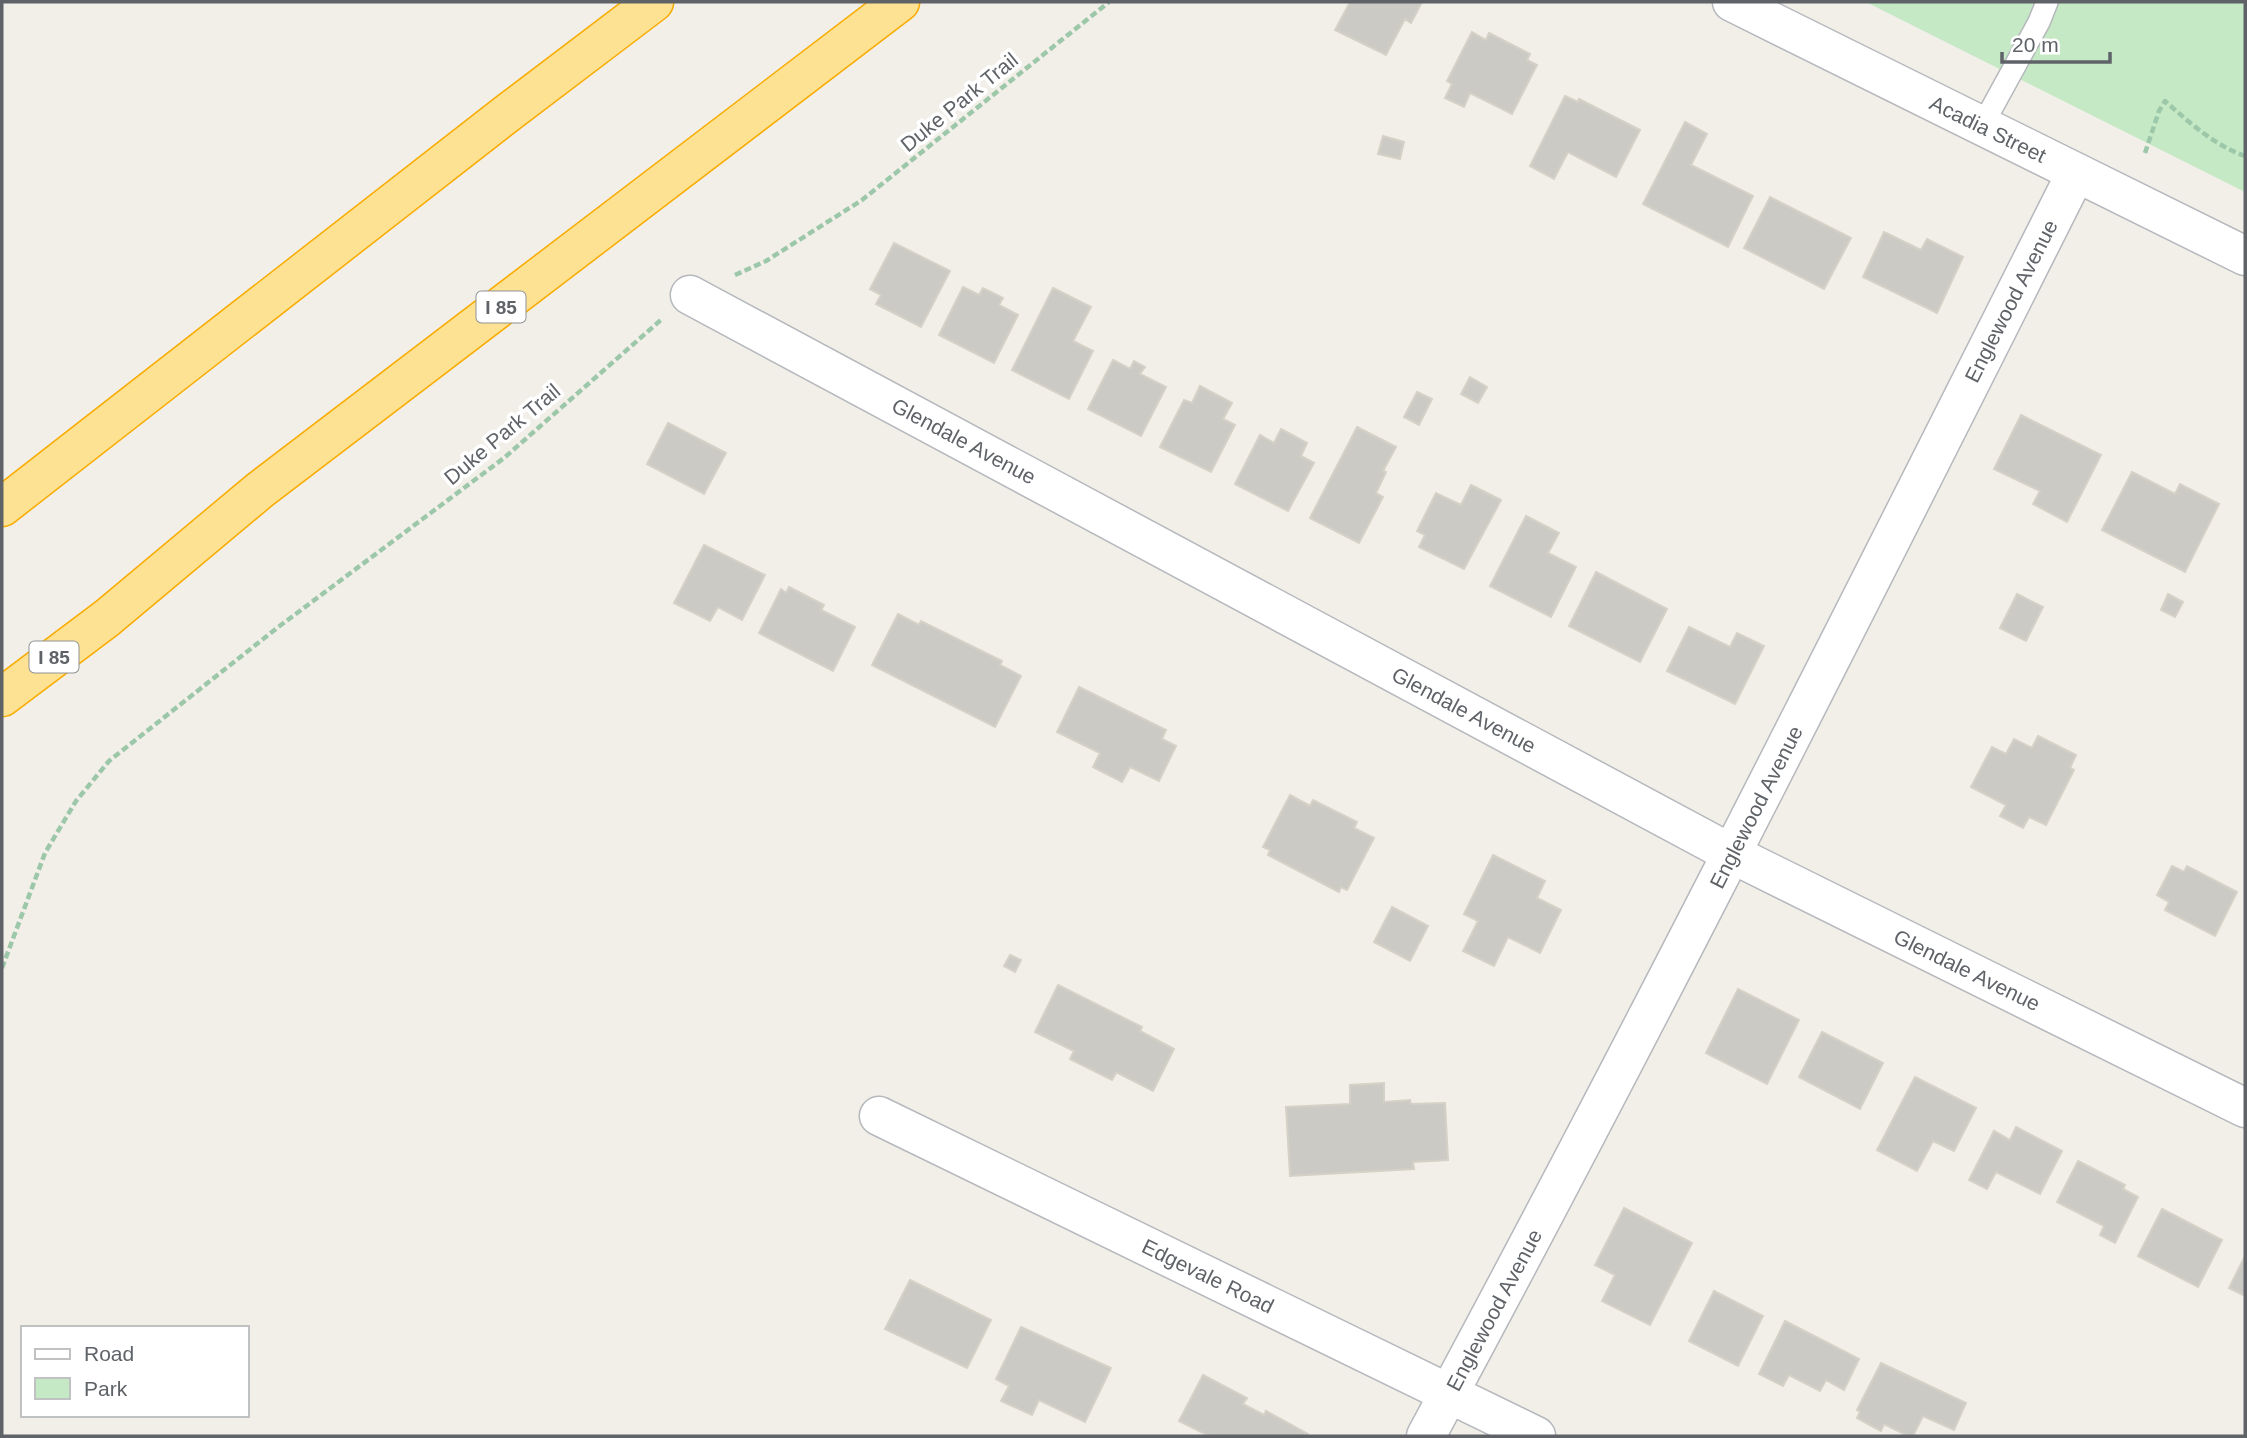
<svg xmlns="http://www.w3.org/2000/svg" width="2247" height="1438" font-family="Arial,sans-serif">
  <rect width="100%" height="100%" fill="#f1efe8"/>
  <path fill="#c5e8c5" d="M1866 2H2245V192Z"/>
  <path fill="#cccac5" stroke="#d6d1c6" stroke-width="2" d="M1350 2H1422L1411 23 1405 19 1386 55 1335 30Z
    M1472 32 1486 40 1489 33 1530 54 1527 60 1537 65 1512 114 1470 93 1464 107 1445 98 1452 84 1447 81Z
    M1565 96 1578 102 1579 99 1640 130 1616 177 1568 152 1554 179 1530 166Z
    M1685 122 1707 134 1691 165 1753 196 1728 247 1643 204Z
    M1383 136 1404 142 1400 159 1378 154Z
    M1770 197 1851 238 1824 289 1744 248Z
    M1884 232 1921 250 1927 239 1963 257 1937 313 1863 277Z
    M894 243 950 271 921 327 876 304 881 295 870 289Z
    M963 287 979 295 983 288 1003 298 999 305 1018 315 994 363 939 335Z
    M1053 288 1091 307 1073 341 1093 351 1069 399 1012 370Z
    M1113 360 1130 369 1134 361 1145 367 1140 374 1166 387 1141 436 1088 409Z
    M1470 377 1487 387 1478 403 1461 394Z
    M1200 386 1232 403 1223 419 1235 425 1211 472 1160 447 1184 400 1192 403Z
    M1417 392 1432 399 1419 425 1404 417Z
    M2021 415 2101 455 2067 522 2033 504 2040 491 1994 469Z
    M668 423 726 453 704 494 647 464Z
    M1357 427 1396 447 1383 471 1386 472 1376 493 1383 497 1359 543 1310 518Z
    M1281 429 1307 443 1301 456 1314 463 1288 511 1235 484 1260 435 1274 443Z
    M2132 472 2175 494 2180 484 2219 504 2185 572 2102 530Z
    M1471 485 1501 500 1464 569 1419 547 1425 535 1417 531 1436 493 1461 505Z
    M1526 516 1559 533 1548 553 1576 567 1551 617 1490 586Z
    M704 545 765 575 742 620 718 607 710 621 674 603Z
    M1596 572 1667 609 1640 662 1569 626Z
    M789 587 824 605 821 610 855 627 833 671 759 633 781 589 786 593Z
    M2017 594 2043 607 2026 641 2000 628Z
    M2168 594 2183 602 2175 617 2161 610Z
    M898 614 919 625 921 621 1002 661 1000 665 1021 676 995 727 872 665Z
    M1689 627 1730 647 1737 633 1764 646 1735 704 1667 671Z
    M1079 687 1166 730 1162 739 1176 746 1159 781 1130 767 1122 782 1093 767 1100 753 1057 732Z
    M2038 736 2076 755 2070 768 2074 770 2046 825 2029 817 2023 828 2000 816 2006 805 1971 787 1992 747 2006 754 2014 739 2032 748Z
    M1290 795 1310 806 1313 800 1357 822 1354 828 1374 838 1347 890 1341 887 1339 892 1268 855 1270 850 1263 847Z
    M1493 855 1545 881 1537 898 1561 910 1540 953 1508 937 1494 966 1463 951 1478 921 1464 914Z
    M2172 866 2184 872 2187 866 2237 892 2215 936 2165 910 2169 902 2157 895Z
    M1392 907 1428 926 1410 961 1374 942Z
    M1010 955 1021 960 1015 972 1004 966Z
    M1058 985 1142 1027 1140 1031 1174 1049 1153 1091 1118 1073H1116L1112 1080 1070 1059 1074 1051 1035 1032Z
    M1738 989 1799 1020 1767 1084 1706 1053Z
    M1822 1032 1883 1063 1860 1109 1799 1077Z
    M1915 1077 1976 1108 1954 1151 1933 1141 1917 1171 1877 1150Z
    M1384 1083V1102L1410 1100 1411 1104 1445 1103 1448 1160 1413 1162 1414 1169 1290 1176 1286 1107 1350 1104V1085Z
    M2016 1127 2062 1151 2040 1194 1996 1172 1987 1189 1969 1180 1994 1131 2010 1140Z
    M2078 1161 2125 1185 2123 1189 2138 1197 2115 1243 2100 1235 2104 1226 2057 1202Z
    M1624 1208 1692 1243 1650 1325 1602 1301 1615 1275 1595 1265Z
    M2162 1209 2222 1240 2198 1287 2138 1256Z
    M2245 1256V1296L2229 1288Z
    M910 1280 991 1320 967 1368 885 1329Z
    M1714 1291 1763 1316 1738 1366 1689 1341Z
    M1785 1321 1859 1359 1844 1390 1826 1380 1820 1391 1789 1375 1783 1386 1759 1374Z
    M1021 1327 1111 1368 1085 1422 1039 1400 1032 1415 1001 1401 1009 1386 996 1379Z
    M1881 1363 1966 1403 1954 1430 1923 1416 1913 1436H1908L1884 1424 1881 1431 1857 1418 1860 1412 1857 1410Z
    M1203 1375 1247 1398 1243 1404 1264 1415 1266 1411 1308 1434 1306 1436H1209L1179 1421Z"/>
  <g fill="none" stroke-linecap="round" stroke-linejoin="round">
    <defs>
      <path id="lane" d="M1982 126 2039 22 2047 2"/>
      <path id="street" d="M1732 2 2245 256
        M690 295 1732 854 2245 1108
        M879 1116 1536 1436
        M1426 1436C1651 1019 1863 596 2076 173"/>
      <path id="highway" d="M2 507 509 112 654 2
        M2 697 107 618 260 490 900 2"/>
    </defs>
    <use href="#lane" stroke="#b5b8bc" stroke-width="24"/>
    <use href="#street" stroke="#b5b8bc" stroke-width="41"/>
    <use href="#highway" stroke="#f9ab00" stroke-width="41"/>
    <path stroke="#9cc7a9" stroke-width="4.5" stroke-dasharray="7 3.5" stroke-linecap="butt" d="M2145 153 2159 111 2165 101C2190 123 2214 145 2245 156
      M735 275 766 261 862 200 1109 2
      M2 968 45 853 76 801 109 761 277 628 504 458 662 319"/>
    <use href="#lane" stroke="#fff" stroke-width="21"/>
    <use href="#street" stroke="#fff" stroke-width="38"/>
    <use href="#highway" stroke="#fde293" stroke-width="38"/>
  </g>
  <g text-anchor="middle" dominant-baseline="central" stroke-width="7" stroke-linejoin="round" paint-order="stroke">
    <g fill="#fff" stroke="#8f9295" stroke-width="2">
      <rect x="476.5" y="291.5" width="49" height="31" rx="5"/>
      <rect x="29.5" y="641.5" width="49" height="31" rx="5"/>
    </g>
    <g font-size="19" font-weight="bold" fill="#5f6368">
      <text x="501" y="307">I 85</text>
      <text x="54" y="657">I 85</text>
    </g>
    <g font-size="21" fill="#5f6368" stroke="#fff">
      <text transform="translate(959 102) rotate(-39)">Duke Park Trail</text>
      <text transform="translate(1988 129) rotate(26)">Acadia Street</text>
      <text transform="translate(2011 301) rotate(-63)">Englewood Avenue</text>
      <text transform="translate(502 434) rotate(-40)">Duke Park Trail</text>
      <text transform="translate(964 441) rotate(28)">Glendale Avenue</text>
      <text transform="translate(1464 710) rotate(28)">Glendale Avenue</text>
      <text transform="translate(1756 807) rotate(-63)">Englewood Avenue</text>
      <text transform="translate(1967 970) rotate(26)">Glendale Avenue</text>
      <text transform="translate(1208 1276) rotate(26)">Edgevale Road</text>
      <text transform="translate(1494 1310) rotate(-62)">Englewood Avenue</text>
    </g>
  </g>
  <rect width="2247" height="1438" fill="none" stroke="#5f6368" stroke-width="7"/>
  <rect x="21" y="1326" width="228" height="91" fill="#ffffff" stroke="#bfc1c3" stroke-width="2"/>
  <rect x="35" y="1349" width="35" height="10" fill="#ffffff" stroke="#bfc1c3" stroke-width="2"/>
  <text x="84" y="1361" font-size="21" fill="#5f6368">Road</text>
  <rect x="35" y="1378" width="35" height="21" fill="#c5e8c5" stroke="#bfc1c3" stroke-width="2"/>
  <text x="84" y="1396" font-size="21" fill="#5f6368">Park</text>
  <path d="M2002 52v10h108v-10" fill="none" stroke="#5f6368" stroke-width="3.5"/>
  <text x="2012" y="52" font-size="21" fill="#5f6368" stroke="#ffffff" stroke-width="5" paint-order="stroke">20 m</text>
</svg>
